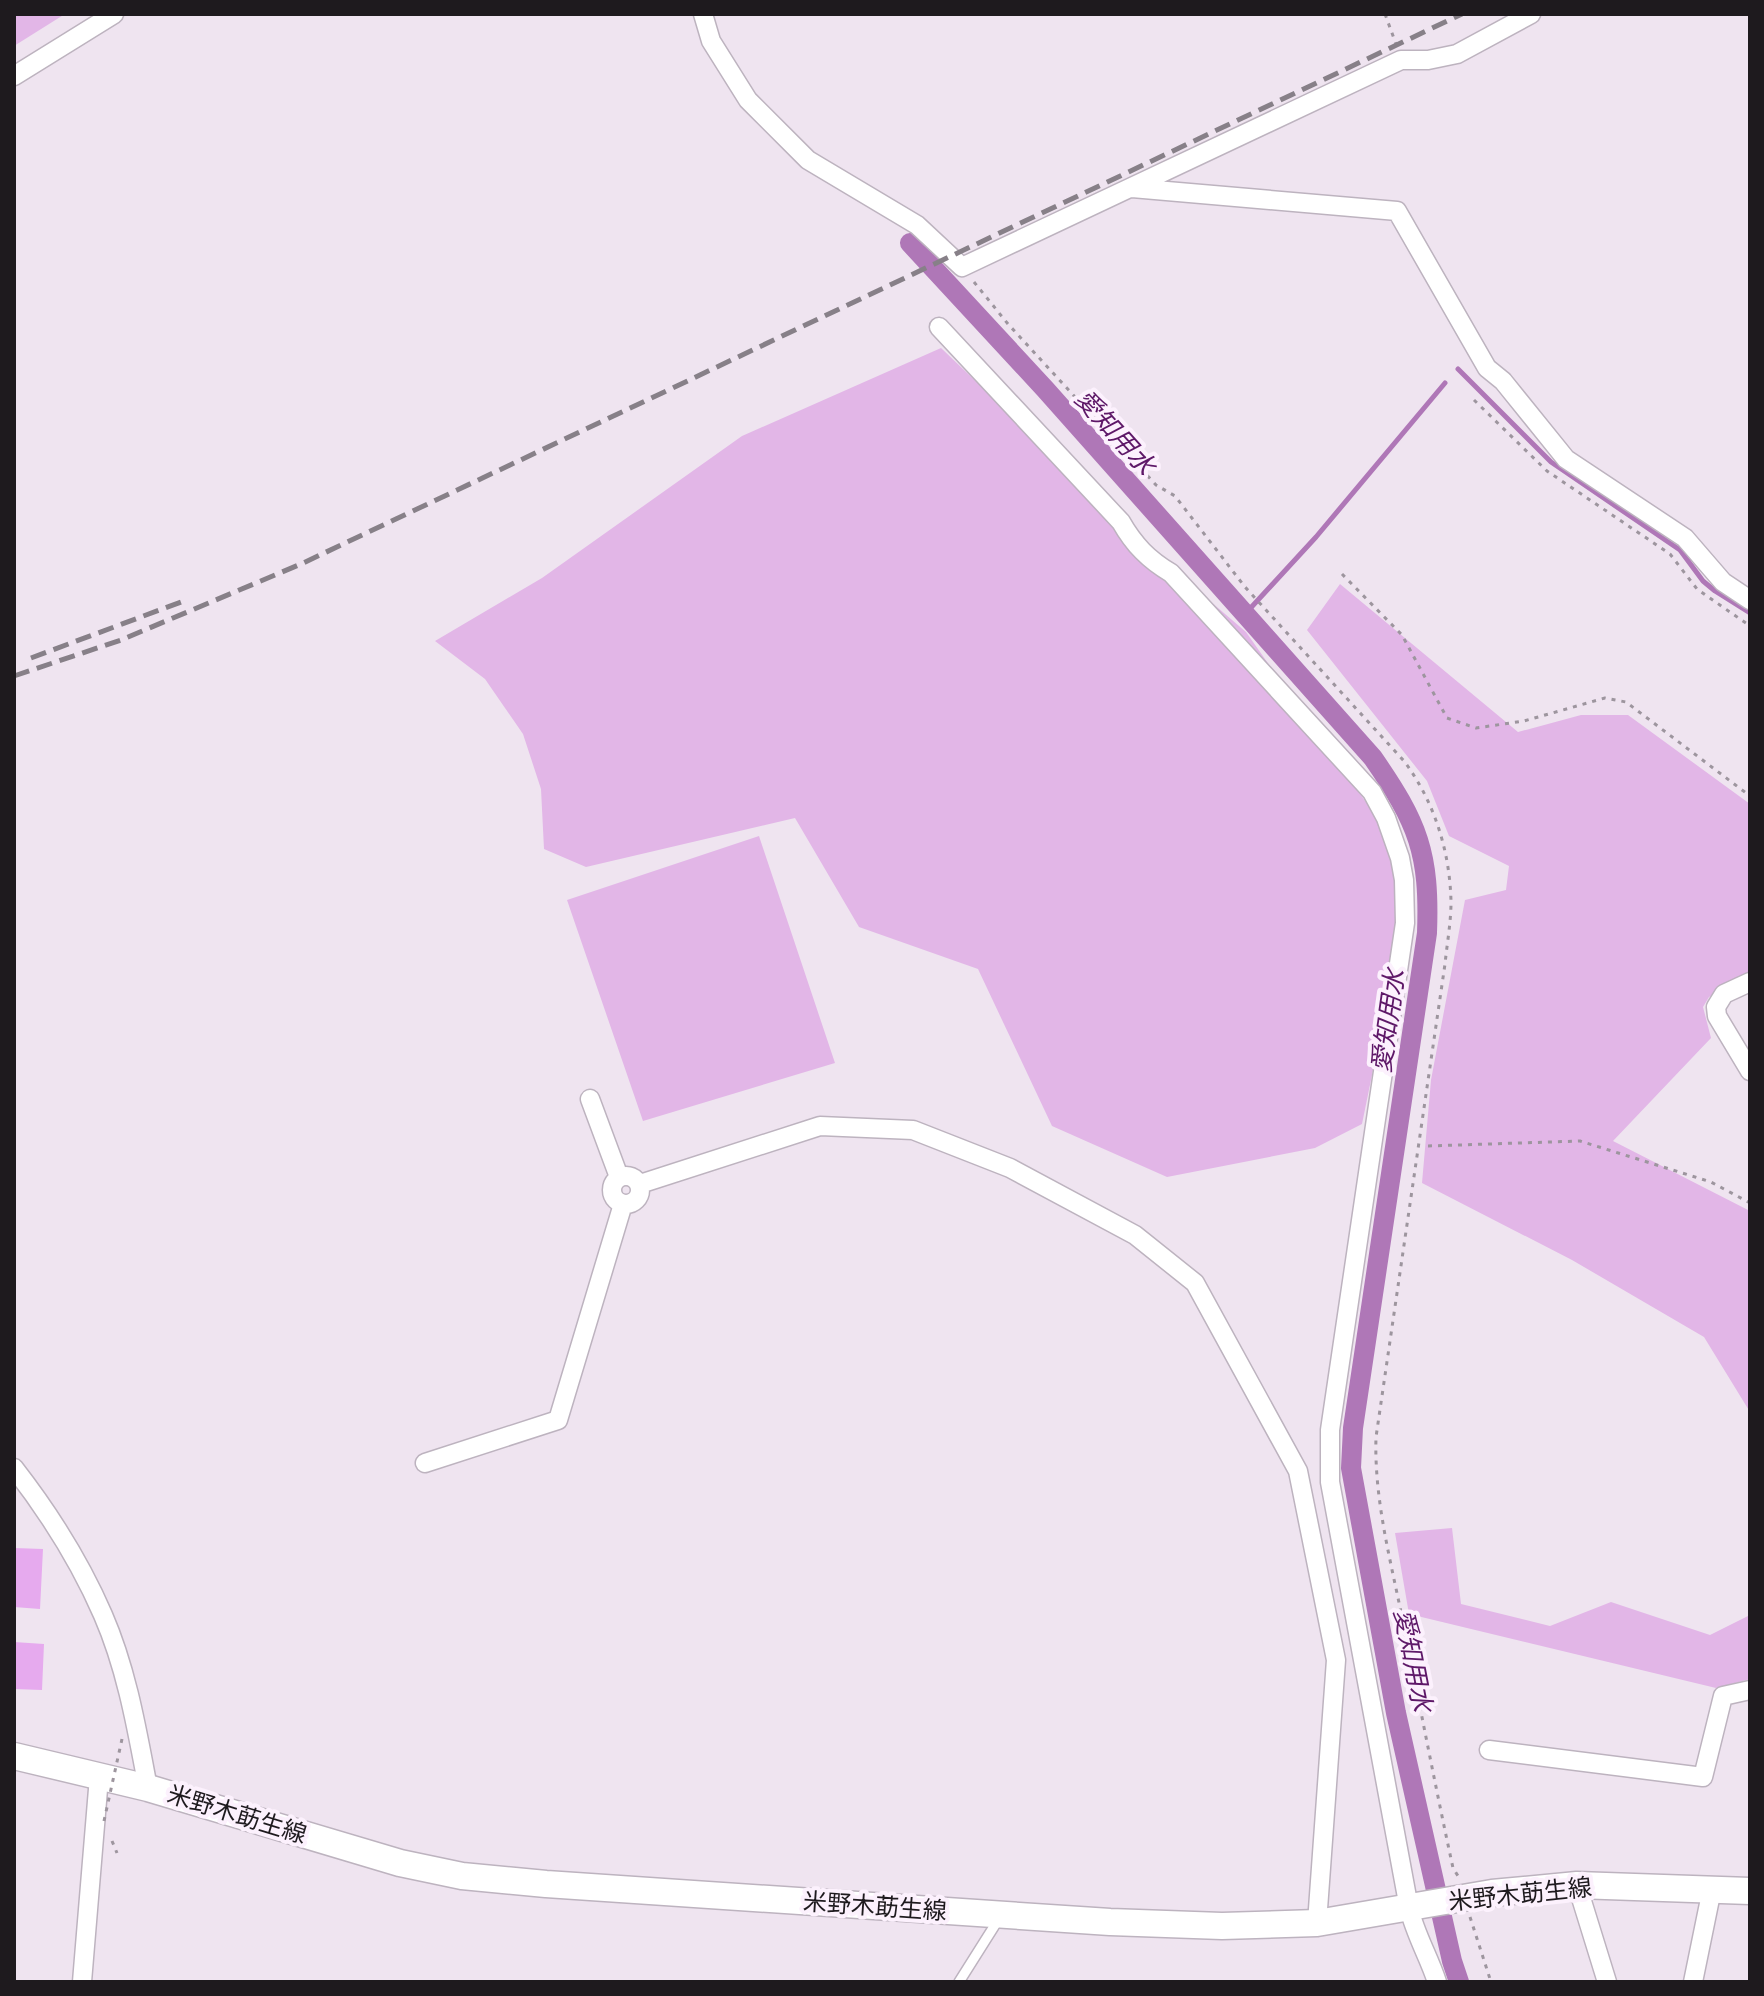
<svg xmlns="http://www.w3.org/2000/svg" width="1764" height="1996" font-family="Raleway,'Noto Sans JP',sans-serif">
  <rect width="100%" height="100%" fill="#efe4f0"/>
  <path fill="#e2b6e7" d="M14 14H65L14 46Z
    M941 348 1168 565 1246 632 1394 842 1402 928 1362 1124 1315 1148 1167 1177 1052 1126 978 969 859 927 795 818 586 867 544 849 541 789 523 734 485 679 435 641 542 578 742 436Z
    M1340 584 1518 732 1581 715H1628L1750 804V978L1709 997 1703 1007 1711 1038 1613 1141 1750 1211V1412L1704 1337 1572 1260 1422 1183 1431 1080 1465 900 1506 890 1509 866 1449 836 1427 781 1307 630Z
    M759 836 835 1063 643 1121 567 900Z
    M1452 1528 1461 1604 1550 1626 1611 1602 1710 1635 1750 1615V1679L1716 1688 1409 1614 1395 1533Z"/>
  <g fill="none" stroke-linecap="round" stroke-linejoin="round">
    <path stroke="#af77b7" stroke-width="5" d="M1458 369 1551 462 1680 550 1703 581 1715 591 1750 613
      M1246 613 1316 537 1445 383"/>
    <path stroke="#af77b7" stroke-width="20" d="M910 243 1045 389 1373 758C1418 823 1430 853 1427 933L1353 1428 1351 1468 1396 1713 1452 1961 1459 1982"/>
  </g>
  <path fill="#e6aaee" d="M14 1548 43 1549 40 1609 14 1607Z
    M14 1642 44 1644 42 1690 14 1689Z"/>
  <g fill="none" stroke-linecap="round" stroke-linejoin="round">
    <defs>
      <path id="lane" d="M959 1982 1000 1917"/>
      <path id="street" d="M703 14 711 41 748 100 808 160 917 225 962 267 1401 60H1428L1457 54 1531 14
        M14 76 114 14
        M1132 188 1397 211 1487 368 1503 381 1566 459 1685 538 1723 582 1750 600
        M939 327 1121 522C1134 545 1149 560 1171 573L1372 792 1386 818 1400 858 1404 880 1405 923 1330 1430V1482L1409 1908C1415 1934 1429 1957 1437 1982
        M1750 982 1724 994 1716 1007 1717 1016 1750 1071
        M590 1099 619 1177
        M612 1190a14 14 0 1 1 28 0a14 14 0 1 1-28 0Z
        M640 1184 820 1126 913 1130 1010 1168 1135 1235 1195 1283 1298 1471 1336 1660 1317 1923
        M425 1463 558 1420 623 1204
        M14 1468C49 1513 80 1562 103 1615 127 1670 137 1730 148 1788
        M1489 1750 1703 1777 1723 1696 1750 1690
        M1577 1885 1607 1982
        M82 1982 99 1777
        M1693 1982 1712 1889"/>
      <path id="secondary" d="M14 1756 148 1788 400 1863 462 1876 546 1884 1110 1922 1222 1926 1317 1923 1492 1893 1577 1885 1750 1891"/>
    </defs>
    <use href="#lane" stroke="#bdb3bf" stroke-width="12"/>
    <use href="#street" stroke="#bdb3bf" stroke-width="21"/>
    <use href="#secondary" stroke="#bdb3bf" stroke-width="29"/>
    <path stroke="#9d959e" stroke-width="3" stroke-dasharray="4 6" stroke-linecap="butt" d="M1385 14 1396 44
      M974 282 1008 324 1156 485 1175 496 1245 587 1404 761C1434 801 1450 851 1451 902 1451 922 1447 944 1445 964L1376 1437C1374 1498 1390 1558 1402 1617 1419 1701 1435 1785 1453 1868L1458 1876
      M1474 400 1547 471 1670 554 1697 589 1750 626
      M1342 574 1402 635 1447 718 1476 728 1524 721 1605 698 1626 702 1750 796
      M1428 1146 1580 1141 1711 1182 1750 1203
      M112 1841 117 1853
      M1470 1917 1491 1982"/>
    <use href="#lane" stroke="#fff" stroke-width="9"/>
    <use href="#street" stroke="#fff" stroke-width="18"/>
    <use href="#secondary" stroke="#fff" stroke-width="26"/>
    <path stroke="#878088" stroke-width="5" stroke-dasharray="16 8" stroke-linecap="butt" d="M31 658 181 602
      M14 676 121 640 301 564 1462 14"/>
    <path stroke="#9d959e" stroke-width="3" stroke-dasharray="4 6" stroke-linecap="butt" d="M104 1821 122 1739"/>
  </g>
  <g text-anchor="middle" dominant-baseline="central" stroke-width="8" stroke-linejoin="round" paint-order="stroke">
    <g font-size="24" fill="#1e1a1e" stroke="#fcf1fd">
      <text transform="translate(237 1814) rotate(17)">米野木莇生線</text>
      <text transform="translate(1520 1894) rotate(-6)">米野木莇生線</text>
      <text transform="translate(875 1906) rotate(4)">米野木莇生線</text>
    </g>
    <g font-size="26" font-style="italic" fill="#5e1868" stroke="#fcf1fd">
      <text transform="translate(1115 432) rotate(48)">愛知用水</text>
      <text transform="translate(1388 1021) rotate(-82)">愛知用水</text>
      <text transform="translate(1413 1660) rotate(79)">愛知用水</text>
    </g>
  </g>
  <rect width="1764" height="1996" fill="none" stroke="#1e1a1e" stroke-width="32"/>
</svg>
